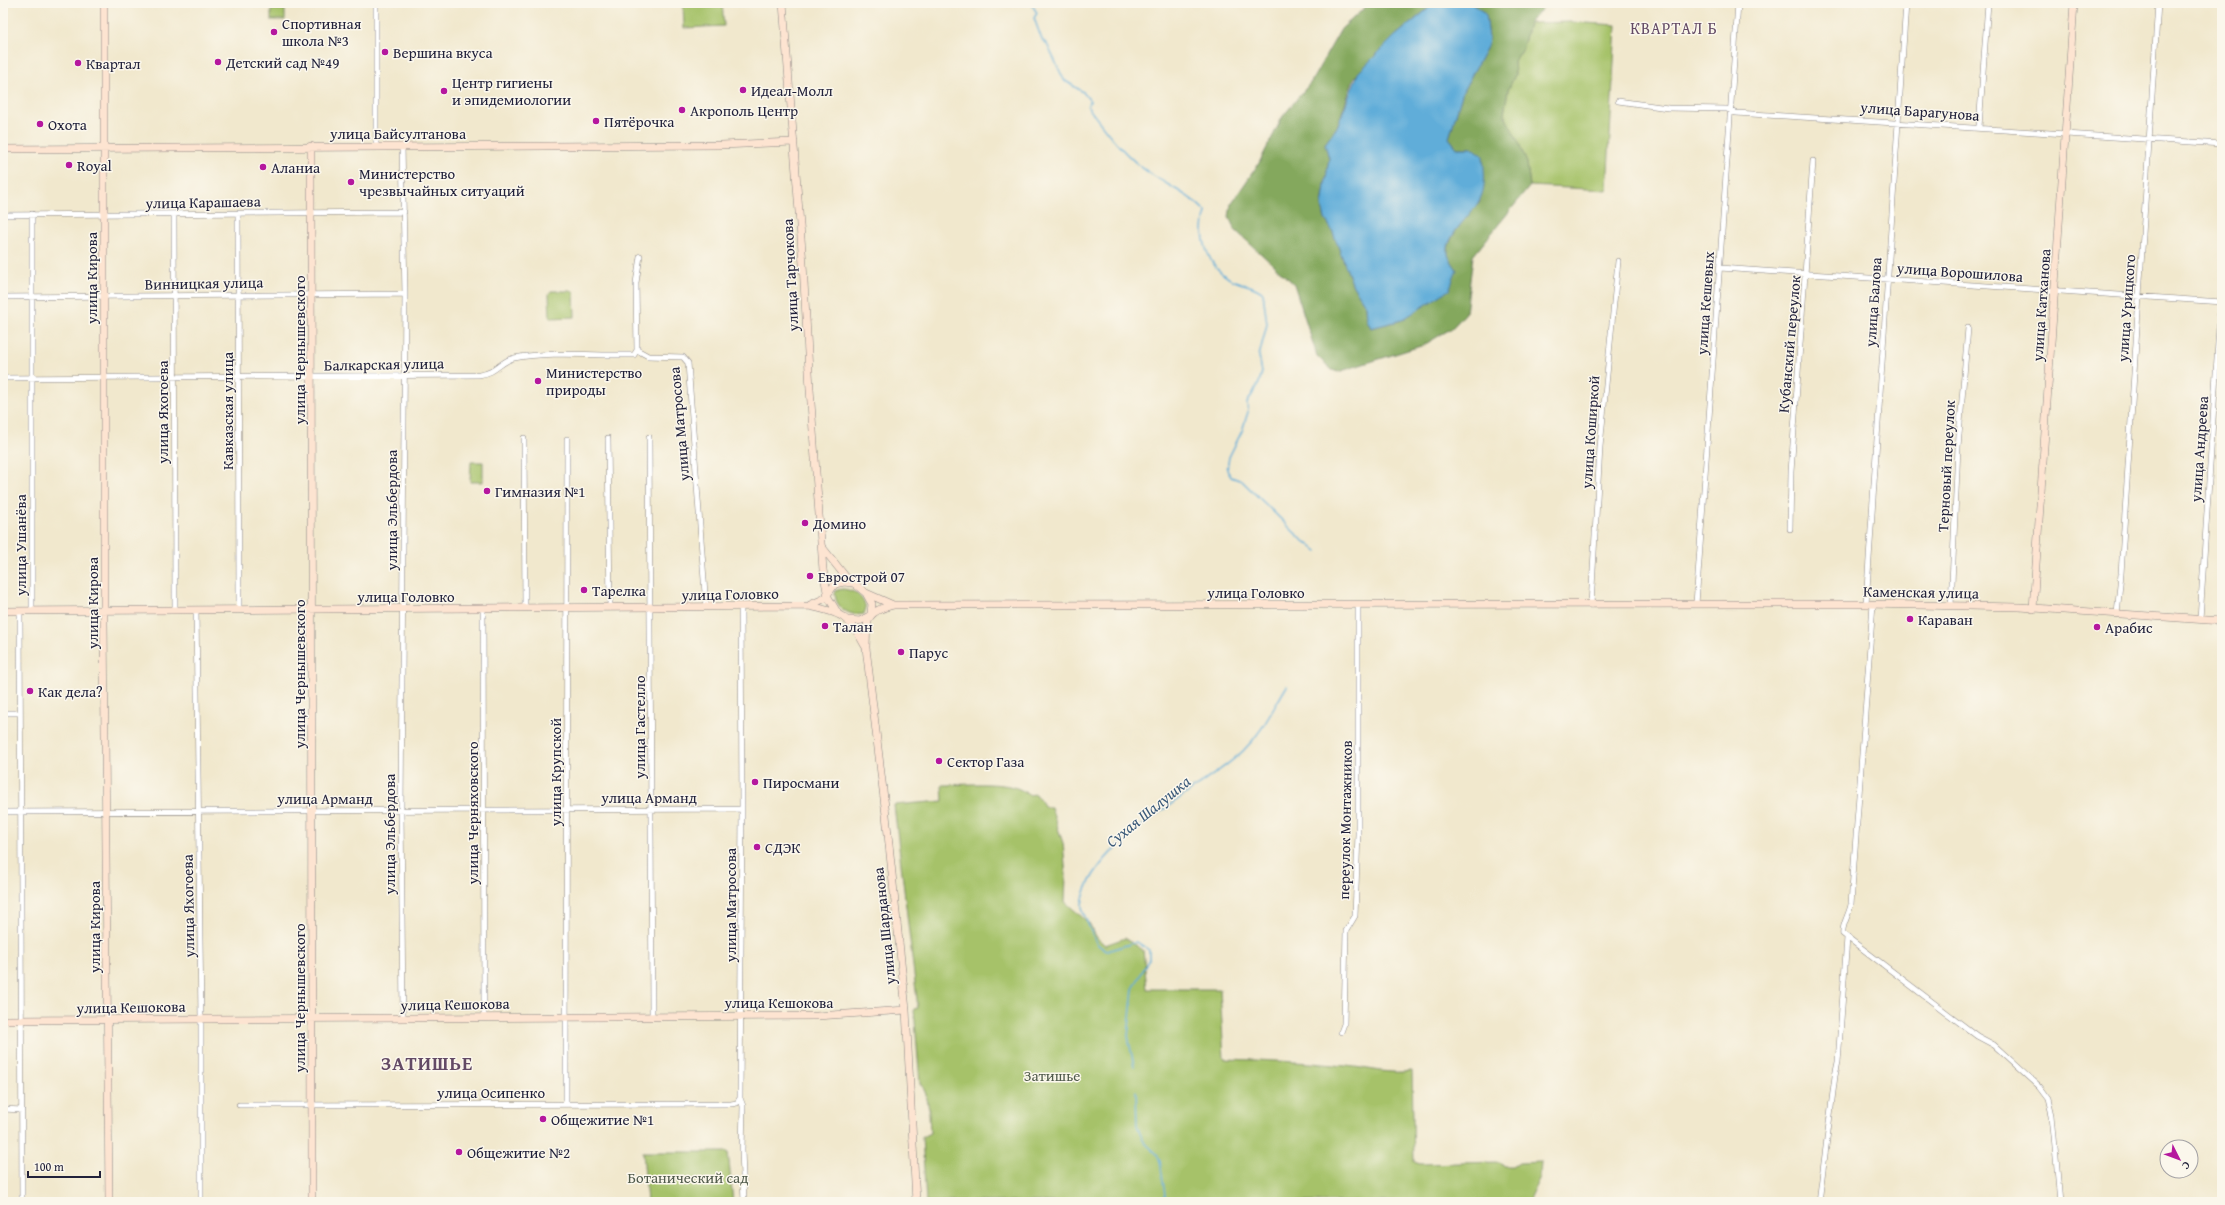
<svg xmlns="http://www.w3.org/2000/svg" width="2225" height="1205" font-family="'Gentium Book Plus',serif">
  <rect width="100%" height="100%" fill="#fbf7ec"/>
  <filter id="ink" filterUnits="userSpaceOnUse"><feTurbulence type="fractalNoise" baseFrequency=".025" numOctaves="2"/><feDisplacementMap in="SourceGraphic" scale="8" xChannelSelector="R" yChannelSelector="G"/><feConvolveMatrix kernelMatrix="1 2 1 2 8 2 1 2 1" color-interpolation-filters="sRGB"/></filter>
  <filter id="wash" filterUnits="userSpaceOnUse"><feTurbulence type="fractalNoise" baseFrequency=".012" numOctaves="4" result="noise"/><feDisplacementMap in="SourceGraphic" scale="16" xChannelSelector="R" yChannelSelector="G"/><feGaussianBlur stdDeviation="0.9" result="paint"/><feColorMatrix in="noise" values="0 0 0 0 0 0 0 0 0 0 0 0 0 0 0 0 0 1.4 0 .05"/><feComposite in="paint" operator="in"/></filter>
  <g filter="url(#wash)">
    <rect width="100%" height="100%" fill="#f1e8cd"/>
    <path fill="#a6c269" stroke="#647252" d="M683 3H722L724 26 684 28Z
      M271 9H285V20H271Z
      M1571 22 1616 25 1607 190 1530 186 1527 163 1504 114 1508 90 1515 75 1514 61 1522 51 1529 23Z
      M551 291H572L574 293 575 317 550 318 549 294Z
      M471 462H483V482H470Z
      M843 589C855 590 863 597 866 608L864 614C850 617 835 608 835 593L837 590Z
      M942 785C963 785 1015 779 1028 795L1036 794 1045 807H1051L1063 843 1066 875 1065 902 1089 923 1097 938 1105 945 1125 938 1143 950 1147 989H1220L1224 1059C1265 1060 1305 1062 1346 1066 1369 1068 1390 1075 1412 1071L1414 1162 1420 1164 1500 1162 1504 1167H1513L1519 1163 1541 1162 1540 1177 1528 1202H926L922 1137 930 1133C929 1117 930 1095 920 1083L914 1009 918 1008 894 805 943 801Z
      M643 1152H728L733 1202H647Z"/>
    <path fill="#84a85d" stroke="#53654c" d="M1370 3H1435L1395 36 1354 78 1337 127 1325 144 1329 158 1322 206 1325 219 1332 230 1353 286 1366 306 1367 320 1371 328 1402 320 1415 311 1457 270C1454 265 1449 259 1448 254 1446 237 1470 213 1480 201L1472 148H1457L1449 138 1463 91 1488 45 1489 38 1486 15 1473 3H1542V9L1529 23 1522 51 1514 61 1515 75 1508 90 1504 114 1519 143 1527 163 1530 186 1473 256 1466 313 1452 328 1424 345 1338 372 1332 370 1317 356 1294 284 1235 230 1229 217 1231 204 1259 163 1283 116 1311 82 1341 29Z"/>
    <path fill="#60add9" stroke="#41688a" d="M1435 3H1473L1486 15 1489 38 1488 45 1463 91 1449 138 1457 148H1472L1483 156C1484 170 1487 188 1479 201 1471 216 1445 235 1448 254 1449 259 1454 265 1457 270L1449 290 1402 320 1371 328 1367 320 1366 306 1353 286 1332 230 1325 219 1322 206 1329 158 1325 144 1337 127 1358 73 1395 36Z"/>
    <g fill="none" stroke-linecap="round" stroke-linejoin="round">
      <path stroke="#60add9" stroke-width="1.5" d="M1031 3 1037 13 1034 18 1042 40 1047 44 1064 80 1083 92 1090 101 1088 107C1106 131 1126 158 1151 174 1170 187 1190 195 1206 212 1198 236 1207 266 1230 279 1242 285 1254 285 1263 293L1267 324 1259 356 1262 372 1259 383 1247 403 1248 412 1242 431 1229 457 1227 470 1231 477 1242 481 1299 537 1317 551
        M1134 1066 1128 1036 1133 989 1149 959V950L1137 942 1110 950C1096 950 1093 935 1088 924 1086 918 1081 910 1082 904 1092 840 1199 793 1243 751 1264 730 1272 710 1287 686
        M1136 1091 1137 1125 1144 1142 1157 1154 1160 1161 1166 1202"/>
    </g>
  </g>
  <g filter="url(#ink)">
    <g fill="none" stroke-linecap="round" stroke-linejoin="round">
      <defs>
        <path id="street" d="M376 3V146
          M1618 101 1668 108 1727 109 1736 113 2222 144
          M1979 127 1988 3
          M402 146 405 294 401 809 403 1018
          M238 213 239 609
          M32 214V611
          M3 215 404 212
          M174 215 175 610
          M640 256 636 283 637 350 648 356 683 357 688 363 706 607
          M1720 268 2222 302
          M3 297 405 294
          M3 378 479 375C497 373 500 361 514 358 553 351 595 356 634 355L637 350
          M649 437 652 1016
          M524 438 525 608
          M608 438 610 608
          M1790 529 1791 472 1813 161
          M1696 604 1738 3
          M1866 604 1906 3
          M1873 604 1851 904C1850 913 1841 926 1843 934L1977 1036 1994 1045 2039 1086 2048 1098 2052 1115 2060 1202
          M1591 605 1600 447 1618 261
          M1951 606 1958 447 1968 328
          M741 607 742 809 740 1098 743 1106 742 1150 744 1202
          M483 608 484 1017
          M196 610 201 1019V1202
          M20 611 22 1202
          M2117 614 2121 574 2158 3
          M2200 619 2222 281
          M3 713H20
          M3 812 742 809
          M1341 1032 1344 1024 1346 931 1355 916 1358 834V605
          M566 1104 567 439
          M239 1105 731 1104 737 1103 740 1098
          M3 1109 22 1110
          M1819 1202 1835 1076 1838 1062 1847 938"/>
        <path id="secondary" d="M104 3V620L109 1202
          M783 3 803 264 810 389 823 570 828 597 837 612
          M311 146 312 1202
          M3 149 721 145 794 142
          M822 547 845 576 866 593 872 604 871 613
          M866 593 893 605
          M827 595 835 584 844 582 852 583
          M810 605 828 597
          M2033 609 2074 3
          M3 611 809 606C840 612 850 616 865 646
          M849 620 860 621 869 616
          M3 1020 817 1016 906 1010
          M916 1202 906 1010 886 815 866 648C867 620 864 612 893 605L1866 604 2019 607 2222 621"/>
      </defs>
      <use href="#street" stroke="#8a8584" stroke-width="6"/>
      <use href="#secondary" stroke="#8a8584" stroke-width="8"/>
      <use href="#street" stroke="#fff" stroke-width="5"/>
      <use href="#secondary" stroke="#fde4d1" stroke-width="7"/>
    </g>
  </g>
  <g fill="#b5179e" stroke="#fbf7ec" stroke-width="1.5">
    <circle cx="274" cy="32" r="4"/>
    <circle cx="385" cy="52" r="4"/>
    <circle cx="218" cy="62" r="4"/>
    <circle cx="78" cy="63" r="4"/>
    <circle cx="743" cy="90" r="4"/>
    <circle cx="444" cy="91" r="4"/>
    <circle cx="682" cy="110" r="4"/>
    <circle cx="596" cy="121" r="4"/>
    <circle cx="40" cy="124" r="4"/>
    <circle cx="69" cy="165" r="4"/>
    <circle cx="263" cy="167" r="4"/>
    <circle cx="351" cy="182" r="4"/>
    <circle cx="538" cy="381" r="4"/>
    <circle cx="487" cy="491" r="4"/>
    <circle cx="805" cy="523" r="4"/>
    <circle cx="810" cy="576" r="4"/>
    <circle cx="584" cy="590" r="4"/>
    <circle cx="1910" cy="619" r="4"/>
    <circle cx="825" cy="626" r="4"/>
    <circle cx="2097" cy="627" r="4"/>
    <circle cx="901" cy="652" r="4"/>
    <circle cx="30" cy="691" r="4"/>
    <circle cx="939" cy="761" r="4"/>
    <circle cx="755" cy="782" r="4"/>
    <circle cx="757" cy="847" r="4"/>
    <circle cx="543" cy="1119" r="4"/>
    <circle cx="459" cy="1152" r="4"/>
  </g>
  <g text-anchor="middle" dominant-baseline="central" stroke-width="3" stroke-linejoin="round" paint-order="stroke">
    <g font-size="15" fill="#22223b" stroke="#fbf7ec" text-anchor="start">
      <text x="282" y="23">Спортивная<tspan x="282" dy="17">школа №3</tspan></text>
      <text x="393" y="52">Вершина вкуса</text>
      <text x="226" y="62">Детский сад №49</text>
      <text x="86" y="63">Квартал</text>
      <text x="452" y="82">Центр гигиены<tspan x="452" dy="17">и эпидемиологии</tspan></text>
      <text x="751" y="90">Идеал-Молл</text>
      <text x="690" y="110">Акрополь Центр</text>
      <text x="604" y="121">Пятёрочка</text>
      <text x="48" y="124">Охота</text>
      <text x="77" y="165">Royal</text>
      <text x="271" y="167">Аланиа</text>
      <text x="359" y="173">Министерство<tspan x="359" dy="17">чрезвычайных ситуаций</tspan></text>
      <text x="546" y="372">Министерство<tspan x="546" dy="17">природы</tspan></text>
      <text x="495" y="491">Гимназия №1</text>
      <text x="813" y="523">Домино</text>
      <text x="818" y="576">Еврострой 07</text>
      <text x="592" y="590">Тарелка</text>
      <text x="1918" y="619">Караван</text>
      <text x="833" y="626">Талан</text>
      <text x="2105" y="627">Арабис</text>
      <text x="909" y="652">Парус</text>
      <text x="38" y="691">Как дела?</text>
      <text x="947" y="761">Сектор Газа</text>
      <text x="763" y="782">Пиросмани</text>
      <text x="765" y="847">СДЭК</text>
      <text x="551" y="1119">Общежитие №1</text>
      <text x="467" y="1152">Общежитие №2</text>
    </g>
    <g font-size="15" fill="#22223b" stroke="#fbf7ec">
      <text transform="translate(1920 111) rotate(4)">улица Барагунова</text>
      <text x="398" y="133">улица Байсултанова</text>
      <text transform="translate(203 202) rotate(-1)">улица Карашаева</text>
      <text transform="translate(1960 272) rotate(4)">улица Ворошилова</text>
      <text transform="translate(790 275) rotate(-93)">улица Тарчокова</text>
      <text transform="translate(91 278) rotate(-90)">улица Кирова</text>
      <text transform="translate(204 283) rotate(-1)">Винницкая улица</text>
      <text transform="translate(1873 302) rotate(-86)">улица Балова</text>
      <text transform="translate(1705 303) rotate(-86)">улица Кешевых</text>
      <text transform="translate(2041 305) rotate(-86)">улица Катханова</text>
      <text transform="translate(2126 308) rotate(-86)">улица Урицкого</text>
      <text transform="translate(1789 344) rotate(-85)">Кубанский переулок</text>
      <text transform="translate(299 350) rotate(-90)">улица Чернышевского</text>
      <text transform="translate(384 364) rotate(-1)">Балкарская улица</text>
      <text transform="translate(227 411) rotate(-90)">Кавказская улица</text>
      <text transform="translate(162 412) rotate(-90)">улица Яхогоева</text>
      <text transform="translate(679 424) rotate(-95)">улица Матросова</text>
      <text transform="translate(1590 432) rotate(-86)">улица Коширкой</text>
      <text transform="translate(2199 449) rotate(-86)">улица Андреева</text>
      <text transform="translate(1946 466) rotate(-87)">Терновый переулок</text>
      <text transform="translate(391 510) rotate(-90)">улица Эльбердова</text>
      <text transform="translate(20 545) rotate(-90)">улица Ушанёва</text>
      <text x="1256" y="592">улица Головко</text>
      <text transform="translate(1921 592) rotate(1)">Каменская улица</text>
      <text transform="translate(730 594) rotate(-1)">улица Головко</text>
      <text x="406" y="596">улица Головко</text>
      <text transform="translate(92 603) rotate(-90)">улица Кирова</text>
      <text transform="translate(299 674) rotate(-90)">улица Чернышевского</text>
      <text transform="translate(639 727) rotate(-90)">улица Гастелло</text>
      <text transform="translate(555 772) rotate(-90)">улица Крупской</text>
      <text x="649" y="797">улица Арманд</text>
      <text x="325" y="798">улица Арманд</text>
      <text transform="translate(472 813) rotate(-90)">улица Черняховского</text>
      <text transform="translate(1345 820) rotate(-89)">переулок Монтажников</text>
      <text transform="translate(389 834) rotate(-90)">улица Эльбердова</text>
      <text transform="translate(730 905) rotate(-90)">улица Матросова</text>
      <text transform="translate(188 906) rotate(-91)">улица Яхогоева</text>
      <text transform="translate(884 926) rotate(-96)">улица Шарданова</text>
      <text transform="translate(94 927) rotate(-90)">улица Кирова</text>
      <text transform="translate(299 998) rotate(-90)">улица Чернышевского</text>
      <text x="779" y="1002">улица Кешокова</text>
      <text transform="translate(455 1004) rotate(-1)">улица Кешокова</text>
      <text transform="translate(131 1007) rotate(-1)">улица Кешокова</text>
      <text x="491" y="1092">улица Осипенко</text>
    </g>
    <g font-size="15" fill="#505a4b" stroke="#fbf7ec">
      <text x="1052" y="1075">Затишье</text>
      <text x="688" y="1177">Ботанический сад</text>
    </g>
    <g font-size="16" letter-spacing="1" fill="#634a65" stroke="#fbf7ec">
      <text x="1674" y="28">КВАРТАЛ Б</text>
    </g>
    <g font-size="16" font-style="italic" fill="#3b5a7a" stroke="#fbf7ec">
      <text transform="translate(1148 811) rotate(-39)">Сухая Шалушка</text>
    </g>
    <g font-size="19" font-weight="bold" letter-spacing="1" fill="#634a65" stroke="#fbf7ec">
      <text x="427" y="1063">ЗАТИШЬЕ</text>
    </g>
  </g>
  <rect width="2225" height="1205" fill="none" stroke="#fbf7ec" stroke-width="16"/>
  <g transform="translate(2179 1159) rotate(132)"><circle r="19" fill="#fbf7ec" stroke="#a4a2a5"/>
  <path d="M0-3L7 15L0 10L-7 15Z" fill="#b5179e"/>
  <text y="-6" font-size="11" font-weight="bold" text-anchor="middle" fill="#22223b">С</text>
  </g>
  <path d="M28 1171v6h72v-6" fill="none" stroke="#22223b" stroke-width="2"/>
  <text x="34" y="1171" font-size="12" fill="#22223b" stroke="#fbf7ec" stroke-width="3" paint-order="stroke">100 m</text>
</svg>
